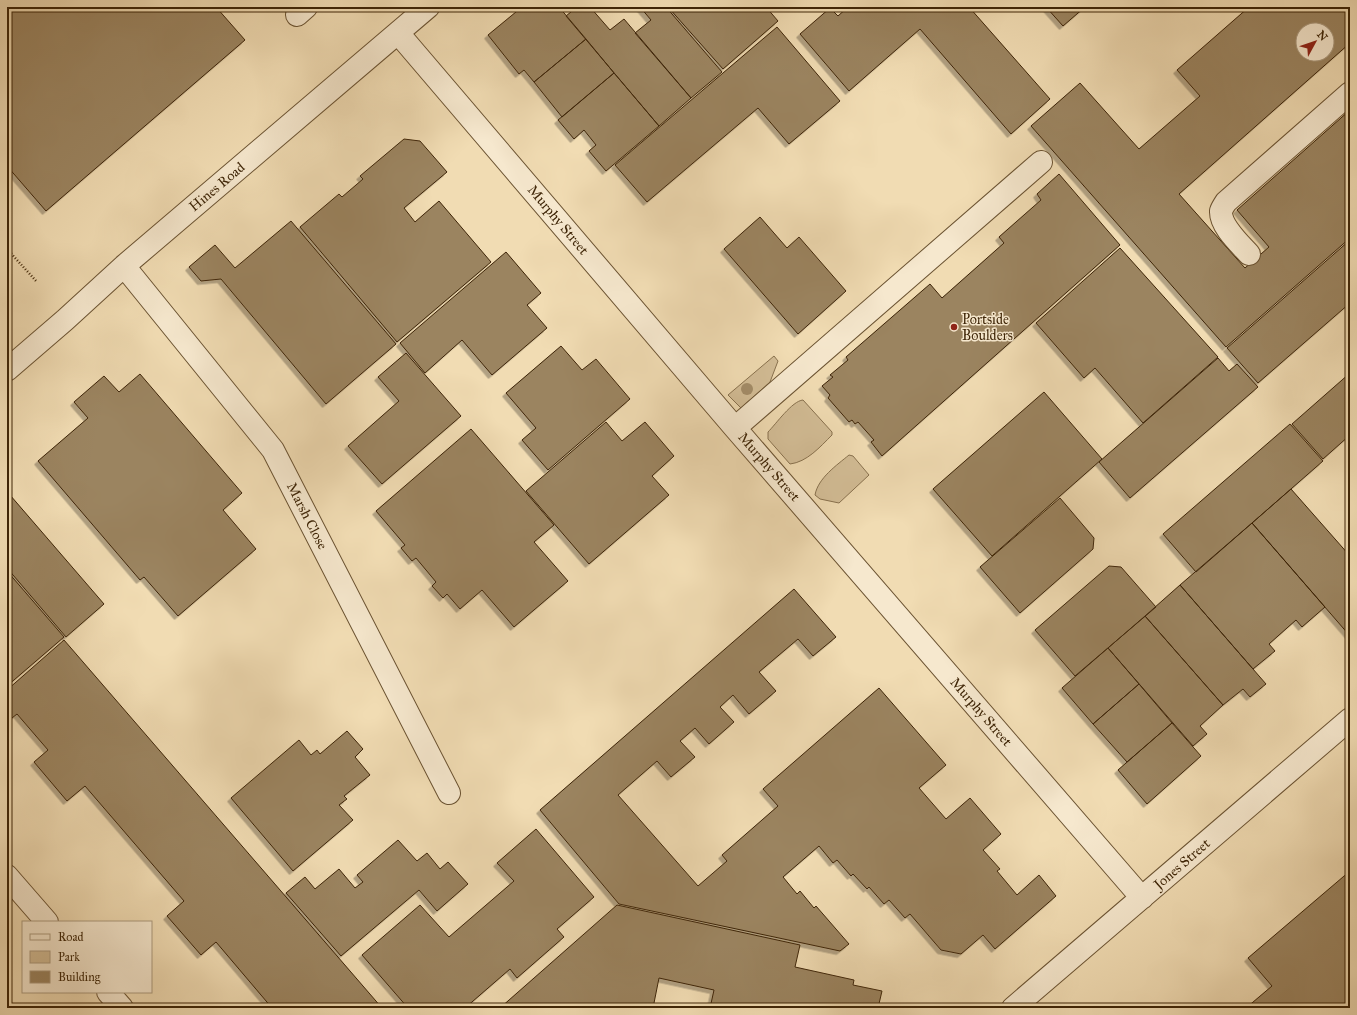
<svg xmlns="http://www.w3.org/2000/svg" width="1357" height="1015" font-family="'IM FELL Great Primer',serif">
  <defs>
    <filter id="shadow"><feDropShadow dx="-3.5" dy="3.5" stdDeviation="0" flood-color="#0004"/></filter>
  </defs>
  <rect width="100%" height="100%" fill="#f1dcb3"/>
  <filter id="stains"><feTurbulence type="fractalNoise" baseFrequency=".005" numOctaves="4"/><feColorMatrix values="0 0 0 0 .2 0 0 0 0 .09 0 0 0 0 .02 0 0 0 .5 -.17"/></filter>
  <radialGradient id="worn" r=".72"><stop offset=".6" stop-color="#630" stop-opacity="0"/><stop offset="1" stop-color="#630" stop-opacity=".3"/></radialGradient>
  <path fill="#d3bd96" stroke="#88714e" d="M774 356 778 361 770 382 741 408 728 395Z
    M803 400 832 432V435C820 447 807 462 790 464L768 439V432C776 424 792 401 803 400Z
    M849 455 853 456 869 475 839 503 820 499 815 495C818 478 837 465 849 455Z"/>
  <path fill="#9b8460" stroke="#3e2507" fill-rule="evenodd" filter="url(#shadow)" d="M7 7H216L245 40 46 211 7 166Z
    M522 7H559L586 39 534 82 524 70 519 74 488 35Z
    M577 7H590L610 30 624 19 691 98 659 126 566 16Z
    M640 7H666L722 72 691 98 635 33 651 20Z
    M668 7H766L778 21 723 69Z
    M848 7H969L1050 99 1011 134 920 29 849 91 800 34 830 8 838 16Z
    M1046 7H1085L1063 26Z
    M1249 7H1350V43L1179 194 1245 268 1269 247 1237 210 1350 110V238L1226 347 1031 126 1080 83 1139 149 1200 96 1177 70ZM1303 30H1327V54H1303Z
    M777 27 840 101 789 144 758 108 647 202 615 165Z
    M586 39 614 73 562 117 534 82Z
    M614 73 659 126 606 171 589 151 596 145 584 130 574 139 558 120Z
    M404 139 420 141 447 172 404 208 415 222 439 201 491 262 397 342 300 227 339 194 342 197 363 179 360 176Z
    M1059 174 1120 245 882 456 871 442 874 440 858 422 855 424 852 420 849 422 828 398 830 395 822 386 833 377 830 375 848 360 846 357 930 284 942 298 1004 243 999 237 1041 200 1037 194Z
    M760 217 787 248 799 237 846 291 798 334 724 249Z
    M291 221 396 344 326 404 221 279 201 281 189 267 215 245 235 268Z
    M1350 240V303L1258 383 1227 348Z
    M1120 248 1218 357 1143 423 1095 368 1084 378 1036 323Z
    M506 252 541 293 527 305 547 328 492 375 462 340 425 373 400 343Z
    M561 346 582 370 596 359 630 399 548 470 522 440 536 428 506 393Z
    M406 353 461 416 382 484 348 446 399 401 378 377Z
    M1218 358 1229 371 1237 364 1258 387 1130 498 1099 462Z
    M1350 373V435L1323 459 1292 424Z
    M140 374 242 493 223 510 256 549 178 616 144 577 140 580 38 461 88 418 74 402 104 376 119 392Z
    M1044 392 1102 459 992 556 933 489Z
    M606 422 622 441 645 422 674 456 652 476 669 495 589 564 526 491Z
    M1290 424 1323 461 1196 572 1163 534Z
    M471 429 554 525 534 542 568 581 514 627 482 590 460 609 447 594 443 598 432 586 436 582 416 558 412 561 401 548 405 545 376 511Z
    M1291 489 1350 556V636L1252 523Z
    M10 495 104 604 66 637 7 568V497Z
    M1060 498 1094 538 1093 549 1020 613 980 567Z
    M1252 523 1325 607 1302 627 1296 620 1269 644 1275 651 1253 669 1180 585Z
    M1109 566 1121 567 1156 607 1075 676 1035 630Z
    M7 571 64 637 7 686Z
    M1180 585 1266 684 1250 697 1243 689 1223 705 1145 616Z
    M794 589 836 637 813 656 798 639 759 672 776 691 749 714 733 695 720 707 734 722 709 744 695 728 680 741 695 757 671 777 657 761 618 795 698 886 727 861 722 855 778 806 763 789 879 688 946 765 919 788 946 819 970 798 1001 834 983 850 1000 869 997 871 1017 895 1039 875 1056 896 995 949 983 935 961 954 941 950 910 914 905 918 889 900 884 904 869 887 867 889 853 874 851 876 837 860 833 863 819 846 783 877 797 894 800 891 814 908 816 906 849 944 840 951 619 904 540 810Z
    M1145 616 1223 705 1200 726 1207 734 1193 746 1108 648Z
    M64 640 382 1008H272L216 942 201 955 167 916 184 901 85 786 67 801 34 762 48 750 17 714 7 722V690Z
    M1108 648 1139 684 1093 724 1062 688Z
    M1139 684 1172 723 1127 762 1093 724Z
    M1172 723 1201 756 1147 804 1118 770Z
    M347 731 363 749 355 757 370 775 344 796 347 799 339 805 353 820 293 871 231 798 299 740 311 755 317 750 320 754Z
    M536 829 594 897 557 929 564 937 517 978 510 969 465 1008H408L362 955 420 905 449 937 514 881 497 863Z
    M398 840 417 861 427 853 440 869 448 862 468 884 437 911 419 890 341 956 286 893 305 877 315 889 339 869 355 888 363 882 357 875Z
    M1350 871V1003L1344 1008H1246L1272 986 1248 958Z
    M617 905 800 945 795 967 854 980 853 985 882 991 878 1008H710L714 990 659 978 653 1008 636 1007V1008H500Z"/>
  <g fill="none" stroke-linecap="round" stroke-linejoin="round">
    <defs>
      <path id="minor" d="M297 15 306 7
        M398 33 735 428 1142 898
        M1249 254C1240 244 1220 226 1221 211 1222 208 1224 205 1226 202L1350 93
        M124 266 273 450 449 793
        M7 370 65 320 124 266 428 7
        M735 428 1041 162
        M7 876 47 922
        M108 992 122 1008
        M1013 1008 1350 719"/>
    </defs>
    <use href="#minor" stroke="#6b5332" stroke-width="24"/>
    <path stroke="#3e2507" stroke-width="2.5" stroke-dasharray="1 2" stroke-linecap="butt" d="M7 249 37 282"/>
    <use href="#minor" stroke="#f6e8ce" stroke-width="22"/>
  </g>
  <circle fill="#a38c68" cx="747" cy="389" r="6"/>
  <circle fill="#8f2418" stroke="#f6e8ce" stroke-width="1.5" cx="954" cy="327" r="4"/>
  <g text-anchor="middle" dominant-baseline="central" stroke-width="3" stroke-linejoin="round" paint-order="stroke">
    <g font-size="14" fill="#3e2507" stroke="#f6e8ce">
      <text transform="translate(217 187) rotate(-40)">Hines Road</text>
      <text transform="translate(558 220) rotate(50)">Murphy Street</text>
      <text transform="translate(769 467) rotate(49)">Murphy Street</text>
      <text transform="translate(307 516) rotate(63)">Marsh Close</text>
      <text transform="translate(981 712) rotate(49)">Murphy Street</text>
      <text transform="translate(1182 864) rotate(-41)">Jones Street</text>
    </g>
    <g font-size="14" fill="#3e2507" stroke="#f6e8ce" text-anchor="start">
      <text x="962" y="319">Portside<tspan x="962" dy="16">Boulders</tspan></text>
    </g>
  </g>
  <rect width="1357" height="1015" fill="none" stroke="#f1dcb3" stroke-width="24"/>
  <rect x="8" y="8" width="1341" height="999" fill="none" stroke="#3e2507" stroke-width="2"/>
  <rect x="12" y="12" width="1333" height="991" fill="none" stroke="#3e2507"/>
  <rect x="22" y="921" width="130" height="72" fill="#f6e8ce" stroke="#ac9a7e"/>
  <rect x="30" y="934" width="20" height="6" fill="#f6e8ce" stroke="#ac9a7e"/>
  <text x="58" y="941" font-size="12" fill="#3e2507">Road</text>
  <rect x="30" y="951" width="20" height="12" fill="#d3bd96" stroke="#ac9a7e"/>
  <text x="58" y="961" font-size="12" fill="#3e2507">Park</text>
  <rect x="30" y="971" width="20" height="12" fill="#9b8460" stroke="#ac9a7e"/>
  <text x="58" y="981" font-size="12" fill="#3e2507">Building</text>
  <g transform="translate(1315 42) rotate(50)"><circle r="19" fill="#f6e8ce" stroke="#ac9a7e"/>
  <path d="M0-3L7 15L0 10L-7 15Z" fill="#8f2418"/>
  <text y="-6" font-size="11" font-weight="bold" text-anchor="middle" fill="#3e2507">N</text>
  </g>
  <rect width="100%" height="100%" filter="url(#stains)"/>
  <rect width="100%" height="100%" fill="url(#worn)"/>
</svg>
